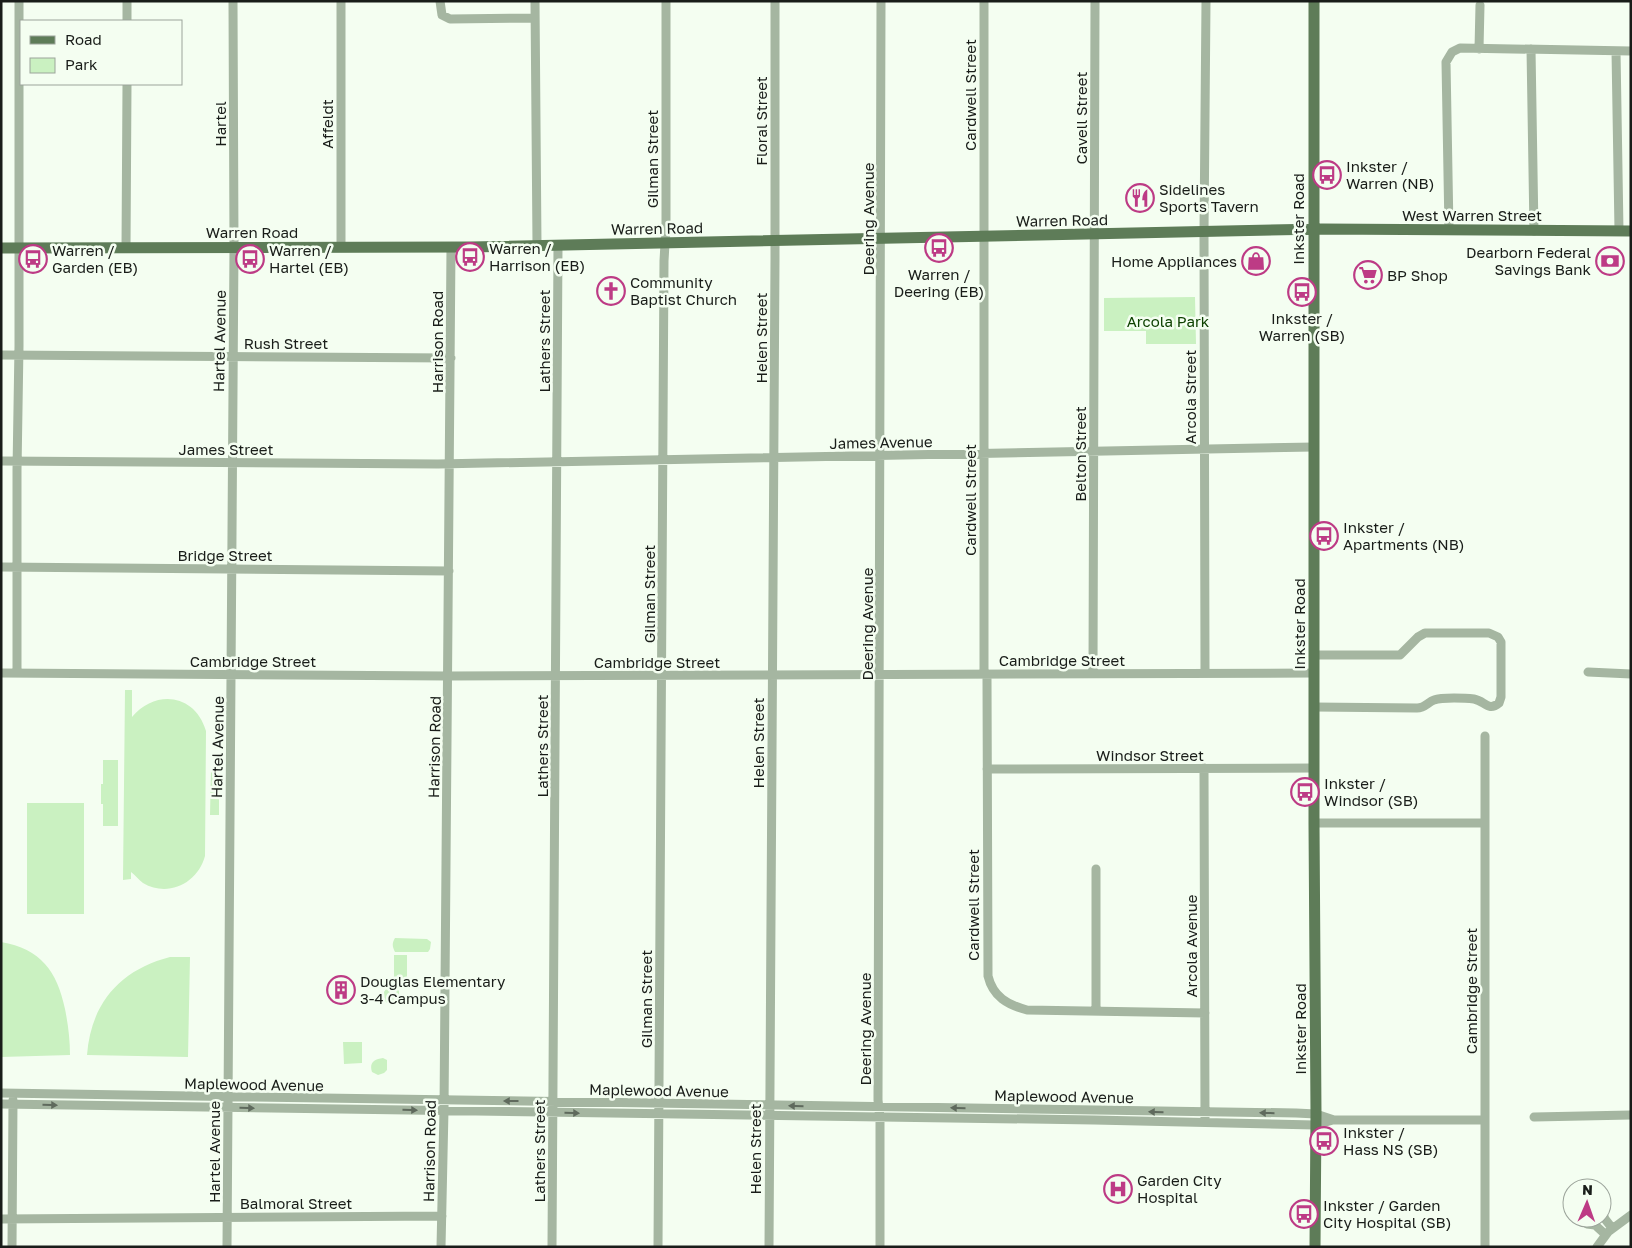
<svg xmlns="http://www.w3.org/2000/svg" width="1632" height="1248" font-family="'Golos Text',sans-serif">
  <rect width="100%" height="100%" fill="#f4fef1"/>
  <path fill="#caf1c1" d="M1195 297 1196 344H1146V331H1104V298Z
    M125 690H132V717C156 689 195 694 206 731L205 856C198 883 168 898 143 883 139 880 135 875 131 872V879L123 880Z
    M103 760H118V826H103V804H101V784H103Z
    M211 769 219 770V815H210Z
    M27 803H84V914H27Z
    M395 938 427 939 431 942 430 949 428 952H395C392 946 392 943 395 938Z
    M1 942C41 949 57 971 65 1009 68 1024 70 1039 70 1055L1 1057Z
    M394 955H407V979H394Z
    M170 957H190L188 1057 87 1055C91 1003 120 970 170 957Z
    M391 988H396L399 991V996L396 1002 387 1003 385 1001 384 992 386 989Z
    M343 1042H362V1063L344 1064Z
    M383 1058 387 1060V1070L384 1073 378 1075 372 1072C369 1063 374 1059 383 1058Z"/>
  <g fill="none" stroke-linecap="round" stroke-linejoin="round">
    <path stroke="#a5b6a1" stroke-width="9" d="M127 1V21
      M440 1 442 15 450 19 535 18
      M535 1 537 245
      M984 1V670L987 678 988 976C993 997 1008 1005 1027 1010L1205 1013
      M1479 49 1480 5
      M1531 49 1534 231
      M1616 51 1619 231
      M1449 230 1446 62 1452 52 1460 48 1631 51
      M341 246V1
      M126 248 127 84
      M1 355 451 358
      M1 461 438 464 1314 447
      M1 567 449 571
      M1588 672 1631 674
      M1 673 448 676 1314 673
      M17 673V470L19 346V1
      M1205 673 1204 232 1206 1
      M1093 674 1095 1
      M1314 707 1417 708C1425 708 1428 702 1434 700 1442 697 1466 698 1474 699 1485 701 1488 712 1499 703L1501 697V642L1498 637 1489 633H1425L1418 637 1400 655H1314
      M1485 736V1247
      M1204 768 1205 1118
      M987 769 1314 768
      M1314 823H1485
      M1096 869V1011
      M1 1093 1296 1113 1316 1114 1334 1120H1485
      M1 1104 1094 1120 1315 1125 1333 1120
      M1534 1117 1631 1115
      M1602 1211 1605 1219 1612 1228
      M1583 1218 1587 1224 1595 1225 1606 1235
      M1 1219 442 1216
      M12 1247 13 1100
      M227 1247 234 247 233 1
      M441 1247 444 1110 451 247
      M552 1247 558 245
      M658 1247 664 261 666 226V1
      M769 1247 775 259V1
      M880 1247V1118L878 1100 881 1
      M1597 1247 1608 1232 1631 1215"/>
    <path stroke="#5e7c58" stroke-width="11" d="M1314 1V823L1316 1114 1315 1247
      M1 248 470 247 1322 229 1631 231"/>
  </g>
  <defs><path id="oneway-solid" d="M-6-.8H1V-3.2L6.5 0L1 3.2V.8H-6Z" transform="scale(1.25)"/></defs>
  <g fill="#5f6a5d">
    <use href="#oneway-solid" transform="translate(511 1101) rotate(-180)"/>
    <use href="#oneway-solid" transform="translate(50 1105) rotate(1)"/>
    <use href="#oneway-solid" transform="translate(796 1106) rotate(-179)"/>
    <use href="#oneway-solid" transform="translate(247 1108) rotate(1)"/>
    <use href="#oneway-solid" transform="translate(958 1108) rotate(-179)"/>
    <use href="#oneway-solid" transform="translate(410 1110) rotate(1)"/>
    <use href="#oneway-solid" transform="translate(1156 1112) rotate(-179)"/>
    <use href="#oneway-solid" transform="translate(572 1113) rotate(1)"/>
    <use href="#oneway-solid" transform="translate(1267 1113) rotate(-179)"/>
  </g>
  <defs>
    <symbol id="bus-ring" viewBox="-11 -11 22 22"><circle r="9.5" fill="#f4fef1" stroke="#bd3b85" stroke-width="1.5"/><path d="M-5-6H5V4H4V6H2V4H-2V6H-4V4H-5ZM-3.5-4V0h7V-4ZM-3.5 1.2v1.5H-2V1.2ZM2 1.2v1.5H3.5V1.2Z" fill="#bd3b85"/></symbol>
    <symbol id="restaurant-ring" viewBox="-11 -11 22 22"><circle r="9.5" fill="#f4fef1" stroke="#bd3b85" stroke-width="1.5"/><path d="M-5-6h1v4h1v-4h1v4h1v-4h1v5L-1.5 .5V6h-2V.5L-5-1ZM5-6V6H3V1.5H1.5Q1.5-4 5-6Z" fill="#bd3b85"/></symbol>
    <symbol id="shop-ring" viewBox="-11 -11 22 22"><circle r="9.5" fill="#f4fef1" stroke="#bd3b85" stroke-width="1.5"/><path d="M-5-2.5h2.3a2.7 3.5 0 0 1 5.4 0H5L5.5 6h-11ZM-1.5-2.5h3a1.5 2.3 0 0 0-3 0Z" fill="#bd3b85"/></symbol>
    <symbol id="bank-ring" viewBox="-11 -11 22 22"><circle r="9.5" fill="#f4fef1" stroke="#bd3b85" stroke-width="1.5"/><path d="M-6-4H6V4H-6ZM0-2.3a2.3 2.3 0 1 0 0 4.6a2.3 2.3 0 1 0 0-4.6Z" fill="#bd3b85"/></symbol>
    <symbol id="supermarket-ring" viewBox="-11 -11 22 22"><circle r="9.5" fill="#f4fef1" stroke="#bd3b85" stroke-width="1.5"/><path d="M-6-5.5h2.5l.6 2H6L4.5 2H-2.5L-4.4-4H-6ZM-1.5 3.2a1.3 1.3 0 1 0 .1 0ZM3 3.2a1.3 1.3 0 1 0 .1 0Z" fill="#bd3b85"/></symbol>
    <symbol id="church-ring" viewBox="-11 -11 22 22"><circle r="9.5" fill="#f4fef1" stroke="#bd3b85" stroke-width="1.5"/><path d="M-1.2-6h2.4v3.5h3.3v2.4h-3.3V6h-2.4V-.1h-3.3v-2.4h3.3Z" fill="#bd3b85"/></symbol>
    <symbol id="building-ring" viewBox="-11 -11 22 22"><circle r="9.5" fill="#f4fef1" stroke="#bd3b85" stroke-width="1.5"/><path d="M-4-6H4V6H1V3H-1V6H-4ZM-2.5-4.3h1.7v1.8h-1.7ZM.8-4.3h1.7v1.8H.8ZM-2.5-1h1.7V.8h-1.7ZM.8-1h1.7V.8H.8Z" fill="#bd3b85"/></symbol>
    <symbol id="hospital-ring" viewBox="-11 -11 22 22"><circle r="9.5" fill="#f4fef1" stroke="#bd3b85" stroke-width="1.5"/><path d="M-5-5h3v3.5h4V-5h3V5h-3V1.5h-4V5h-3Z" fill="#bd3b85"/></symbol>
  </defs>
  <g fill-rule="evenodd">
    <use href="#bus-ring" x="1311" y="159" width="32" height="32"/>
    <use href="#restaurant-ring" x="1124" y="182" width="32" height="32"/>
    <use href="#bus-ring" x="923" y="232" width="32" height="32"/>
    <use href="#bus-ring" x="454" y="241" width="32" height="32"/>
    <use href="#bus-ring" x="17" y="243" width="32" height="32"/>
    <use href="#bus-ring" x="234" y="243" width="32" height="32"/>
    <use href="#shop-ring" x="1240" y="245" width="32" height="32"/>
    <use href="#bank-ring" x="1594" y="245" width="32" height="32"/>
    <use href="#supermarket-ring" x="1352" y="259" width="32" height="32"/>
    <use href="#church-ring" x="595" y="275" width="32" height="32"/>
    <use href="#bus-ring" x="1286" y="276" width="32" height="32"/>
    <use href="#bus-ring" x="1308" y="520" width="32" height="32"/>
    <use href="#bus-ring" x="1289" y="776" width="32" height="32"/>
    <use href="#building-ring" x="325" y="974" width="32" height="32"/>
    <use href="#bus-ring" x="1308" y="1125" width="32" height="32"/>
    <use href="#hospital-ring" x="1102" y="1173" width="32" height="32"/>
    <use href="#bus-ring" x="1288" y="1198" width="32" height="32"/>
  </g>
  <g text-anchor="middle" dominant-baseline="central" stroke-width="5" stroke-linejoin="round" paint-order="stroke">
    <g font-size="15" fill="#191d19" stroke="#f4fef1">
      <text transform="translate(970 95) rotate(-90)">Cardwell Street</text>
      <text transform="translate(1081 118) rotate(-90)">Cavell Street</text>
      <text transform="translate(761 121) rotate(-90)">Floral Street</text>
      <text transform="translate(220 124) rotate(-90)">Hartel</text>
      <text transform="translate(327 124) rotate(-90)">Affeldt</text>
      <text transform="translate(652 159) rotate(-90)">Gilman Street</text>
      <text x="1472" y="215">West Warren Street</text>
      <text transform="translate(868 219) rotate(-90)">Deering Avenue</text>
      <text transform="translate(1298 219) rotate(-90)">Inkster Road</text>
      <text transform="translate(1062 220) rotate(-1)">Warren Road</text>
      <text transform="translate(657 228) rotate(-1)">Warren Road</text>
      <text x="252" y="232">Warren Road</text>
      <text transform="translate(761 338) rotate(-90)">Helen Street</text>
      <text transform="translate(219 341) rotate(-89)">Hartel Avenue</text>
      <text transform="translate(544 341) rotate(-90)">Lathers Street</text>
      <text transform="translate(437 342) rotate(-90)">Harrison Road</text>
      <text x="286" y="343">Rush Street</text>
      <text transform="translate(1190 397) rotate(-90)">Arcola Street</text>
      <text transform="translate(881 442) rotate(-1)">James Avenue</text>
      <text x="226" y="449">James Street</text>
      <text transform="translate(1080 454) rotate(-90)">Belton Street</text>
      <text transform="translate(970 500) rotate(-90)">Cardwell Street</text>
      <text x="225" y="555">Bridge Street</text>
      <text transform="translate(649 594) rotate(-90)">Gilman Street</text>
      <text transform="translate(867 624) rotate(-90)">Deering Avenue</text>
      <text transform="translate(1299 624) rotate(-90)">Inkster Road</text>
      <text x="1062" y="660">Cambridge Street</text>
      <text x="253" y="661">Cambridge Street</text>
      <text x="657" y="662">Cambridge Street</text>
      <text transform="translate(758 743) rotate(-90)">Helen Street</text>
      <text transform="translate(542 746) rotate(-90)">Lathers Street</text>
      <text transform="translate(217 747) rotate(-89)">Hartel Avenue</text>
      <text transform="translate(434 747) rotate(-89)">Harrison Road</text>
      <text x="1150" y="755">Windsor Street</text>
      <text transform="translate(973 905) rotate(-90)">Cardwell Street</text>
      <text transform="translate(1191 946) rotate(-90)">Arcola Avenue</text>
      <text transform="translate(1471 991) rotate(-90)">Cambridge Street</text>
      <text transform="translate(646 999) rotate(-90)">Gilman Street</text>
      <text transform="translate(865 1029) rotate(-90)">Deering Avenue</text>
      <text transform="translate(1300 1029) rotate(-90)">Inkster Road</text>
      <text transform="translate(254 1084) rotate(1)">Maplewood Avenue</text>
      <text transform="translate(659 1090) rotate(1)">Maplewood Avenue</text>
      <text transform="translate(1064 1096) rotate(1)">Maplewood Avenue</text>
      <text transform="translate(755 1149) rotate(-90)">Helen Street</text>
      <text transform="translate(429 1151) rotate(-89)">Harrison Road</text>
      <text transform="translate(539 1151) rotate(-90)">Lathers Street</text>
      <text transform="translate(214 1152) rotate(-90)">Hartel Avenue</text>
      <text x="296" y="1203">Balmoral Street</text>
    </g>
    <g font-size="15" fill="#191d19" stroke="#f4fef1" text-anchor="start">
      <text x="1346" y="166">Inkster /<tspan x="1346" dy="17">Warren (NB)</tspan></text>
      <text x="1159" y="189">Sidelines<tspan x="1159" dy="17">Sports Tavern</tspan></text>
      <text x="489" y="248">Warren /<tspan x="489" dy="17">Harrison (EB)</tspan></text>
      <text x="52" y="250">Warren /<tspan x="52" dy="17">Garden (EB)</tspan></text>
      <text x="269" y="250">Warren /<tspan x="269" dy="17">Hartel (EB)</tspan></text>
      <text x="1591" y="252" text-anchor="end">Dearborn Federal<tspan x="1591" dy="17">Savings Bank</tspan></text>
      <text x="1237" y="261" text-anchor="end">Home Appliances</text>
      <text x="939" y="274" text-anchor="middle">Warren /<tspan x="939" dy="17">Deering (EB)</tspan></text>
      <text x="1387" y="275">BP Shop</text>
      <text x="630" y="282">Community<tspan x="630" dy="17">Baptist Church</tspan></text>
      <text x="1302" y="318" text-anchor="middle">Inkster /<tspan x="1302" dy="17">Warren (SB)</tspan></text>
      <text x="1343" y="527">Inkster /<tspan x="1343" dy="17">Apartments (NB)</tspan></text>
      <text x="1324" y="783">Inkster /<tspan x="1324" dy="17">Windsor (SB)</tspan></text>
      <text x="360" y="981">Douglas Elementary<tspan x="360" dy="17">3-4 Campus</tspan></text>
      <text x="1343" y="1132">Inkster /<tspan x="1343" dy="17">Hass NS (SB)</tspan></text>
      <text x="1137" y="1180">Garden City<tspan x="1137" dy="17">Hospital</tspan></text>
      <text x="1323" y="1205">Inkster / Garden<tspan x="1323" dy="17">City Hospital (SB)</tspan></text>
    </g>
    <g font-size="15" fill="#0d4100" stroke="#f4fef1">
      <text x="1168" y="321">Arcola Park</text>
    </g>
  </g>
  <rect width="1632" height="1248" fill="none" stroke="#191d19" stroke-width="5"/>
  <rect x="20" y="20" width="162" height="65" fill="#f4fef1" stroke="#9ca49b"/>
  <rect x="30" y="36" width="25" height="8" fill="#5e7c58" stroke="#9ca49b"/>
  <text x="65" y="45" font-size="15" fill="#191d19">Road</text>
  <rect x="30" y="58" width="25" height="15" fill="#caf1c1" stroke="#9ca49b"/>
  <text x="65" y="70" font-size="15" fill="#191d19">Park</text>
  <g transform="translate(1587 1203) rotate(2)"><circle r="24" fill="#f4fef1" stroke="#9ca49b"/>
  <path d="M0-4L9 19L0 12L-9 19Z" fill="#bd3b85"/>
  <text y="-8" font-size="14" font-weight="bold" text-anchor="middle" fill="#191d19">N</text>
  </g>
</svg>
